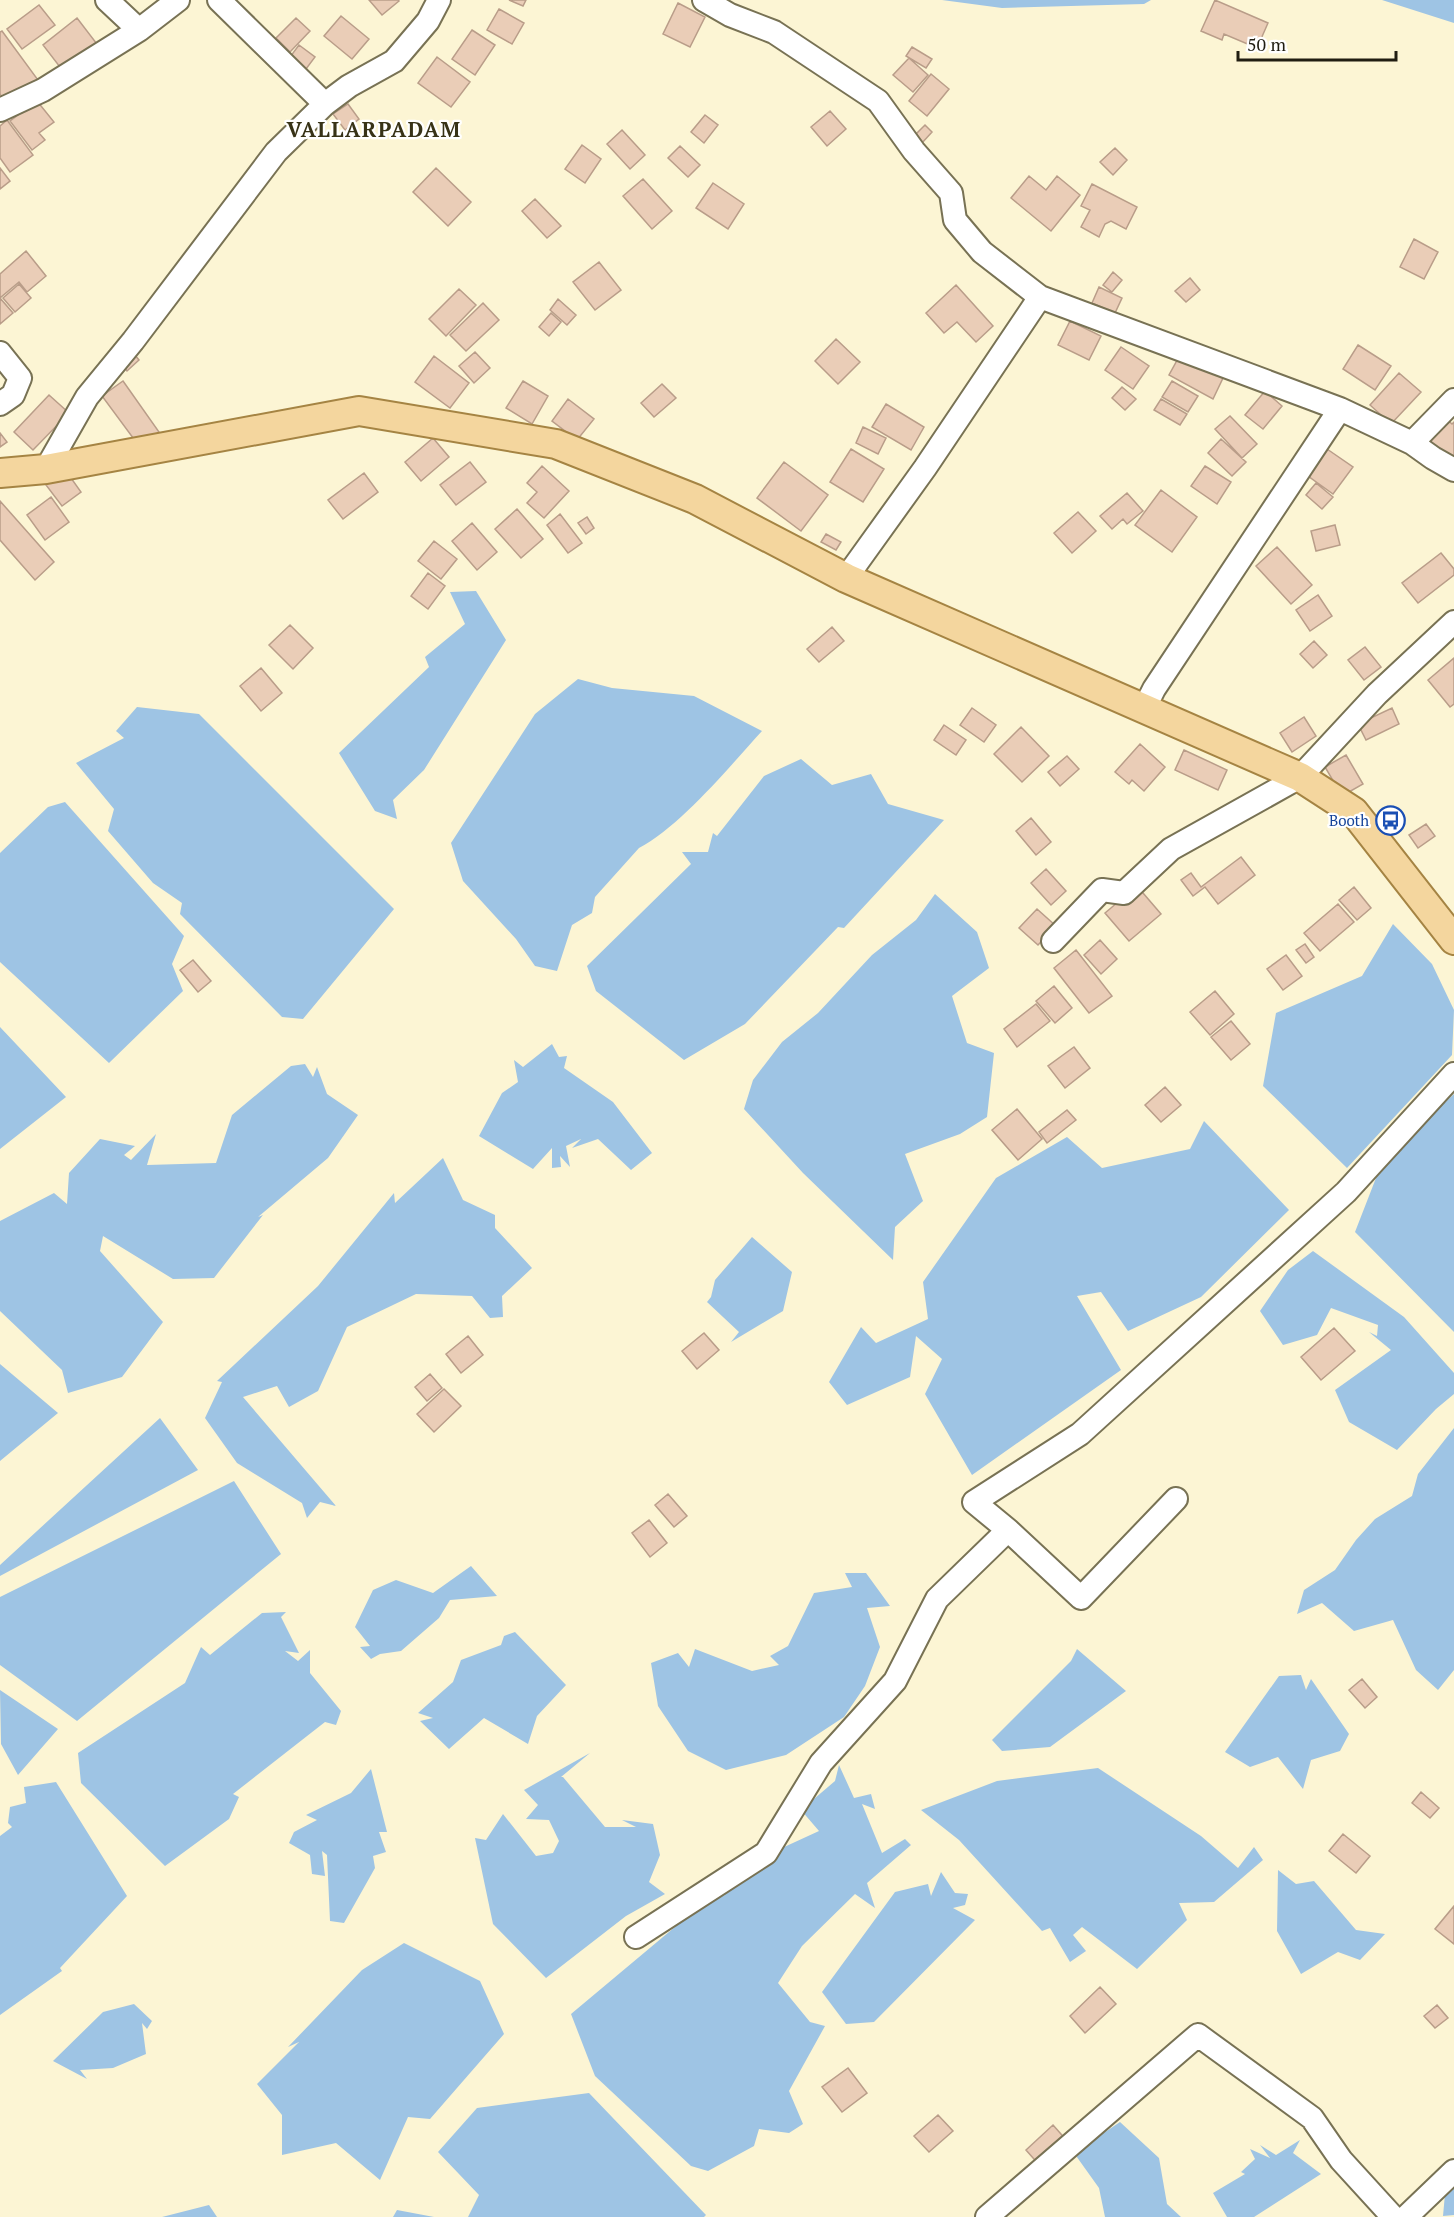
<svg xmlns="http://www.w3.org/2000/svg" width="1454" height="2217" font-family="'PT Serif',serif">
  <rect width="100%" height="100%" fill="#fcf5d4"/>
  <path fill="#9ec4e4" d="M942 0H1151L1144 4 1002 8Z
    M1382 0H1454V23Z
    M476 591 506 640 424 770 393 800 397 819 375 811 339 753 429 667 425 657 465 624 450 592Z
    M578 679 612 688 694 696 762 731C729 767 681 826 639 848L595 897 592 913 572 925 557 971 535 966 516 939 463 881 451 843 535 714Z
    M137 707 199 714 394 909 303 1019 282 1017 180 914 182 903 153 883 108 831 114 809 76 763 124 738 116 731Z
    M801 759 832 785 871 774 888 804 944 820 844 928 838 927 745 1024 684 1060 596 991 587 966 691 864 682 852H708L713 833 717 836 764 776Z
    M65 802 184 936 172 964 183 991 109 1063 0 962V853L48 807Z
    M935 894 977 932 989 968 952 996 967 1043 994 1053 987 1117 960 1134 905 1154 923 1201 895 1227 893 1260 803 1173 744 1109 753 1080 782 1042 818 1013 872 955 916 920Z
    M1393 924 1432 964 1454 1010 1452 1055 1347 1168 1263 1086 1276 1013 1362 976Z
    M0 1027 66 1097 0 1149Z
    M552 1044 559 1057 567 1056 564 1068 613 1102 652 1153 631 1170 598 1139 572 1148 581 1139 566 1146 570 1167 560 1156 561 1167 552 1168V1148L533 1169 479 1136 502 1093 518 1082 514 1060 523 1067Z
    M305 1064 313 1077 317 1067 327 1094 358 1115 328 1158 258 1217 263 1215 214 1278 173 1279 103 1236 100 1251 163 1322 122 1377 68 1393 62 1370 0 1311V1221L54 1193 67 1204 69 1173 100 1139 135 1146 124 1155 131 1160 156 1134 147 1165 216 1163 232 1115 291 1066Z
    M1454 1094V1332L1355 1232 1383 1160Z
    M1204 1121 1289 1210 1201 1297 1128 1331 1101 1292 1077 1296 1121 1370 972 1475 925 1394 942 1359 916 1336 910 1377 847 1405 829 1382 861 1327 876 1343 928 1319 923 1282 996 1178 1067 1137 1102 1168 1190 1149Z
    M443 1158 463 1200 495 1215V1228L532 1268 502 1296 503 1317 490 1318 472 1296 416 1294 347 1327 318 1391 289 1407 277 1386 243 1397 336 1506 320 1502 307 1518 302 1503 237 1463 205 1418 222 1382 217 1381 318 1286 394 1193 395 1203Z
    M752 1237 792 1272 783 1311 731 1342 739 1332 707 1302 711 1297 715 1280Z
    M1313 1251 1404 1317 1454 1373V1394L1436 1409 1397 1450 1349 1422 1335 1390 1391 1350 1369 1332 1377 1336 1378 1325 1331 1308 1317 1335 1283 1345 1260 1311 1288 1270Z
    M0 1364 58 1413 0 1461Z
    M160 1418 198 1470 0 1576V1565Z
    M1454 1428V1670L1438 1690 1416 1670 1393 1620 1354 1631 1322 1603 1297 1614 1304 1590 1335 1570 1356 1540 1375 1519 1412 1496 1418 1474Z
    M234 1481 281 1554 77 1721 0 1665V1597Z
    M471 1566 497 1596 450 1600 439 1618 401 1651 380 1654 371 1659 360 1647 370 1646 355 1627 373 1590 396 1580 433 1593Z
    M845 1573H866L890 1606 867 1608 880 1647 865 1686 844 1717 786 1755 726 1770 688 1751 658 1706 651 1663 678 1653 689 1667 695 1649 752 1671 779 1665 770 1656 788 1646 814 1593 852 1587Z
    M286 1612 281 1617 299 1653 285 1651 298 1661 310 1650V1673L341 1711 336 1725 325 1722 233 1794 239 1797 229 1819 165 1866 81 1783 78 1753 185 1683 201 1647 210 1655 262 1613Z
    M515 1632 566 1685 537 1716 528 1744 484 1718 449 1749 420 1721 433 1718 418 1713 453 1682 461 1660 501 1645 504 1636Z
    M1077 1649 1126 1691 1050 1747 1002 1751 992 1740 1071 1661Z
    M1301 1675 1306 1690 1311 1679 1349 1734 1340 1751 1311 1760 1303 1789 1278 1757 1250 1767 1225 1752 1279 1676Z
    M0 1690 58 1729 18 1775 1 1744Z
    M590 1753 561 1777H563L605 1827H636L622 1820 653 1824 660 1855 649 1882 665 1894 626 1916 546 1978 493 1924 475 1838 486 1840 503 1814 536 1856 553 1853 559 1841 549 1820 526 1819 538 1805 524 1790Z
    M839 1765 854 1798 871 1794 875 1809 862 1804 882 1853 905 1839 911 1845 867 1883 875 1908 855 1894 802 1946 778 1983 810 2022 825 2026 789 2091 803 2124 789 2133 759 2129 754 2146 708 2171 691 2166 595 2076 571 2014 706 1901 725 1895 724 1892 782 1848 819 1831 801 1810 835 1781Z
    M1098 1768 1201 1836 1238 1868 1254 1847 1263 1860 1214 1902 1179 1903 1187 1920 1137 1969 1082 1927 1073 1935 1086 1951 1070 1962 1050 1928 1042 1931 959 1840 921 1810 997 1781Z
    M371 1769 387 1832H379L386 1852 373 1856 375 1868 344 1923 330 1921 327 1855 322 1851 325 1876 312 1874 310 1855 289 1843 294 1832 317 1820 306 1815 351 1793Z
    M56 1782 127 1896 60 1968 62 1971 0 2015V1836L12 1827 8 1823 10 1807 26 1803 24 1787Z
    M1278 1870 1296 1884 1314 1881 1356 1930 1385 1934 1360 1960 1338 1952 1301 1974 1277 1931Z
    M941 1872 955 1893 968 1894 965 1905 953 1908 975 1920 874 2022 846 2024 822 1992 895 1892 928 1884 931 1896Z
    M404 1943 480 1981 504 2034 430 2119 408 2117 380 2180 336 2143 282 2155V2115L257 2084 299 2042 288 2047 362 1970Z
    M134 2004 152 2021 147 2029 142 2023 146 2054 113 2068 80 2070 87 2079 53 2061 103 2012Z
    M589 2093 706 2215 704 2217H468L479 2195 438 2152 477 2108Z
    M1120 2122 1159 2158 1167 2204 1181 2217H1105L1099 2188 1074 2153Z
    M1300 2140 1293 2153 1321 2174 1254 2217H1227L1213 2193 1245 2174 1241 2172 1255 2159 1250 2149 1270 2158 1260 2145 1276 2155Z
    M1454 2188V2215L1443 2216 1445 2194Z
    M209 2205 217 2217H162Z
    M397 2210 434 2217H393Z"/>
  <path fill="#eacdb7" stroke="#b99d89" stroke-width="1.5" d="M369 0H398L399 1 382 15Z
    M509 0H526L523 6Z
    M1215 0 1268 23 1257 48 1224 34 1222 40 1201 31Z
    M678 3 705 17 690 47 663 34Z
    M39 5 55 25 22 49 7 29Z
    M499 9 524 23 512 44 487 30Z
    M341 16 369 39 352 59 324 36Z
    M77 18 97 44 63 71 43 45Z
    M296 18 310 31 290 52 276 38Z
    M472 30 495 45 475 75 452 59Z
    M2 31 38 80 6 103 0 94V32Z
    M299 45 315 57 306 69 290 57Z
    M912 47 932 59 926 68 906 56Z
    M437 57 470 82 451 107 418 83Z
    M909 58 928 75 913 92 893 75Z
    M931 74 949 89 927 116 909 101Z
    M37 101 54 122 39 133 45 140 32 150 10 121Z
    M348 104 359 119 345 130 333 114Z
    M830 111 846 129 827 146 811 127Z
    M705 115 718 125 704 143 691 132Z
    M7 120 33 155 10 172 0 158V126Z
    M925 125 932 132 922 143 914 136Z
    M622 130 645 155 630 169 607 144Z
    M582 145 601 159 585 183 565 169Z
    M680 146 700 165 688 177 668 158Z
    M1115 148 1127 160 1113 175 1100 162Z
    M0 168 10 181 0 189Z
    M436 168 471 202 448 226 413 192Z
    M1029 176 1046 190 1057 176 1080 195 1051 231 1011 198Z
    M643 179 672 211 652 229 623 196Z
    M713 183 744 204 728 229 696 208Z
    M1092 184 1137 207 1126 229 1111 221 1105 224 1099 237 1081 227 1090 210 1081 206Z
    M535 199 561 226 547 238 522 211Z
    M1414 239 1438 252 1424 279 1400 267Z
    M26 251 46 276 27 292 19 282 0 298 13 313 0 324V274Z
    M599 262 621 290 595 310 573 282Z
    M1113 272 1122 280 1112 292 1103 285Z
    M1190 278 1200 290 1186 302 1175 291Z
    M19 284 31 298 15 312 3 298Z
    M956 285 993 326 976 342 957 322 944 333 926 313Z
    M1099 287 1122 298 1115 313 1092 303Z
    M459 289 476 305 446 336 429 319Z
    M558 299 576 315 567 325 550 310Z
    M483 303 499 320 466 351 450 335Z
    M551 313 561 322 549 336 539 327Z
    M1070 321 1101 336 1089 360 1058 345Z
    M836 339 860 362 838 384 815 361Z
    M1358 345 1391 366 1375 390 1343 369Z
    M1121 347 1149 366 1133 389 1105 370Z
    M475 352 490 368 474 383 459 366Z
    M134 354 139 360 127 371 122 365Z
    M1180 355 1223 378 1213 399 1169 375Z
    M434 356 469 383 450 408 415 382Z
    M1399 373 1421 392 1391 424 1370 405Z
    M123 381 159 432 139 446 102 396Z
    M523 381 548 396 532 424 506 408Z
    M1172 381 1198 396 1188 412 1162 397Z
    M662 384 676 398 654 417 641 403Z
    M1122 387 1136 399 1125 410 1112 398Z
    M1265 391 1282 406 1263 429 1245 415Z
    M49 395 69 413 33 450 14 432Z
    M568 399 594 419 577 440 552 421Z
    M1161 399 1187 414 1180 425 1154 410Z
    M886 404 924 427 911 450 872 427Z
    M1230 416 1257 444 1242 458 1215 429Z
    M1443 416 1452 424 1454 422V465L1423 438Z
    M863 427 886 438 878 454 856 443Z
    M0 433 7 442 0 447Z
    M433 438 449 457 421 481 405 462Z
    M1221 439 1246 462 1232 476 1208 453Z
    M851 449 884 469 863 502 830 482Z
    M1327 449 1353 467 1333 494 1308 476Z
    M470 462 486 482 456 505 440 485Z
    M784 462 828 495 801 531 757 498Z
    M542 466 569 491 544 518 527 503 537 492 527 483Z
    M1205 466 1231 482 1217 504 1191 486Z
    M66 471 81 492 62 506 46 485Z
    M364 473 378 492 343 519 328 500Z
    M1316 483 1333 497 1322 509 1306 495Z
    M1161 490 1197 517 1172 552 1135 525Z
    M1127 493 1143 511 1127 524 1123 519 1112 529 1100 516Z
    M51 497 69 522 45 540 27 515Z
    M0 501 54 562 35 580 0 540Z
    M517 509 543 539 521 558 495 529Z
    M1078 512 1096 531 1072 553 1054 533Z
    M560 514 582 543 568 553 547 525Z
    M587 517 594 528 586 534 578 523Z
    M472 523 497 552 477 570 452 541Z
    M1335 525 1340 545 1316 551 1311 531Z
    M826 534 841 542 836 550 821 542Z
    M434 541 457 559 441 579 418 561Z
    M1277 547 1312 585 1291 604 1256 566Z
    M1441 553 1454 569V575L1418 603 1402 583Z
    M428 573 445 586 428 609 411 596Z
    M1318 595 1332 616 1310 631 1296 610Z
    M290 625 313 648 293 669 269 645Z
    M832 627 844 641 819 662 807 649Z
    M1314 641 1327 655 1313 668 1300 654Z
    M1365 647 1381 667 1364 680 1348 660Z
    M1454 658V704L1450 707 1428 680Z
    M261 668 282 693 261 711 240 686Z
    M972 708 996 725 984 742 960 725Z
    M1392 708 1399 724 1366 740 1358 724Z
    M1304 717 1316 736 1292 752 1280 733Z
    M944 725 966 740 956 755 934 740Z
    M1021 727 1049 756 1022 782 994 754Z
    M1140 744 1165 767 1144 791 1132 780 1129 784 1115 772Z
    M1184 750 1227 770 1218 790 1175 770Z
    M1346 755 1363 784 1342 796 1325 767Z
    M1067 756 1079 769 1060 786 1048 772Z
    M1031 818 1051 842 1036 855 1016 831Z
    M1426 824 1435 836 1418 848 1409 835Z
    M1241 857 1255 875 1218 904 1205 887 1193 896 1181 880 1191 873 1201 887Z
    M1046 869 1066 891 1051 905 1031 883Z
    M1137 886 1161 914 1129 941 1105 913Z
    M1354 887 1371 908 1357 920 1339 900Z
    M1338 904 1354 922 1320 951 1304 933Z
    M1037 909 1056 926 1038 945 1019 928Z
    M1100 940 1117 959 1101 974 1084 955Z
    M1305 944 1314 957 1306 963 1296 950Z
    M1076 950 1112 996 1089 1013 1054 968Z
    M1286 955 1302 976 1283 990 1267 969Z
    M193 960 211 981 198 992 180 970Z
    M1054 986 1072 1008 1055 1023 1036 1001Z
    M1215 991 1234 1014 1210 1035 1190 1012Z
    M1036 1004 1050 1021 1017 1047 1004 1029Z
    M1231 1021 1250 1044 1231 1060 1211 1037Z
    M1074 1047 1090 1068 1065 1088 1048 1066Z
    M1165 1087 1181 1105 1161 1122 1145 1105Z
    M1017 1109 1042 1139 1018 1160 992 1130Z
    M1067 1110 1076 1120 1047 1143 1039 1132Z
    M1334 1328 1355 1351 1321 1380 1301 1357Z
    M704 1333 719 1350 697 1369 682 1351Z
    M468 1336 483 1355 461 1373 446 1354Z
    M430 1374 442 1388 427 1401 415 1387Z
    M444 1389 461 1406 434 1432 417 1414Z
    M668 1494 687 1516 674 1527 655 1505Z
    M649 1520 667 1543 650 1557 632 1533Z
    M1362 1679 1377 1697 1365 1708 1349 1690Z
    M1421 1792 1439 1808 1430 1818 1412 1803Z
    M1343 1834 1370 1856 1356 1873 1329 1851Z
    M1454 1906V1944L1435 1929Z
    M1100 1987 1116 2004 1085 2033 1070 2016Z
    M1437 2005 1448 2018 1435 2028 1424 2016Z
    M848 2068 867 2093 842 2112 822 2087Z
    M938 2115 953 2131 929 2152 914 2136Z
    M1053 2125 1068 2142 1041 2167 1026 2150Z"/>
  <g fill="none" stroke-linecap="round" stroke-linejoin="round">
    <defs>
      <path id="minor" d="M107 0 139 30 178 0
        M219 0 325 104
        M704 0 730 15 774 32 878 101 914 151 951 193 955 220 982 252 1040 297 1340 409 1412 443 1433 458 1454 470
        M0 110 43 90 139 30
        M0 353 20 378 13 395 0 404
        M1412 443 1454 400
        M46 469 87 397 133 341 276 152 325 104 349 86 394 61 428 21 439 0
        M846 578 925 468 1040 297
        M1145 707 1154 689 1340 409
        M1053 941 1102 890 1124 893 1171 849 1300 777 1377 694 1454 622
        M1176 1499 1081 1598 1008 1530 974 1502 1080 1434 1346 1192 1454 1074
        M636 1937 766 1853 821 1763 895 1681 937 1599 1008 1530
        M987 2217 1198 2035 1312 2118 1341 2160 1393 2217
        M1406 2217 1454 2171"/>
      <path id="major" d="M0 473 46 469 359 411 556 444 695 499 846 578 1300 777 1354 812 1454 940"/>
    </defs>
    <use href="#minor" stroke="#787254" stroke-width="26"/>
    <use href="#major" stroke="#a58443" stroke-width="32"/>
    <use href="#minor" stroke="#fff" stroke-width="22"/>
    <use href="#major" stroke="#f4d69e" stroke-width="28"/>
  </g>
  <defs>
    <symbol id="bus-ring" viewBox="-11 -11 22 22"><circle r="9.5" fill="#fff" stroke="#1a4fb4" stroke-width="1.5"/><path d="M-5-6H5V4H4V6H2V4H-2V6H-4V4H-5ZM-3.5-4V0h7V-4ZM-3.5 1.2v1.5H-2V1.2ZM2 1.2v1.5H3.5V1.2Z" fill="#1a4fb4"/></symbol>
  </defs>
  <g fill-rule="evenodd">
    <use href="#bus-ring" x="1374" y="804" width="33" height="33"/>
  </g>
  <g text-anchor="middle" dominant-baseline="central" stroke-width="4.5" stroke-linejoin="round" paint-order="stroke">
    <g font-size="15" fill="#164399" stroke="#fff" text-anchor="end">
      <text x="1369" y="820">Booth</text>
    </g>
    <g font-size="21" font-weight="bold" letter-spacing="1.5" fill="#373216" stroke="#fff">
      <text x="374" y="129">VALLARPADAM</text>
    </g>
  </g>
  <path d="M1238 51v9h158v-9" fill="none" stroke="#201d11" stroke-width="3"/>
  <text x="1247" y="51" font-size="18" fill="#201d11" stroke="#ffffff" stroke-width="4.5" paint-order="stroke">50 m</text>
</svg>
